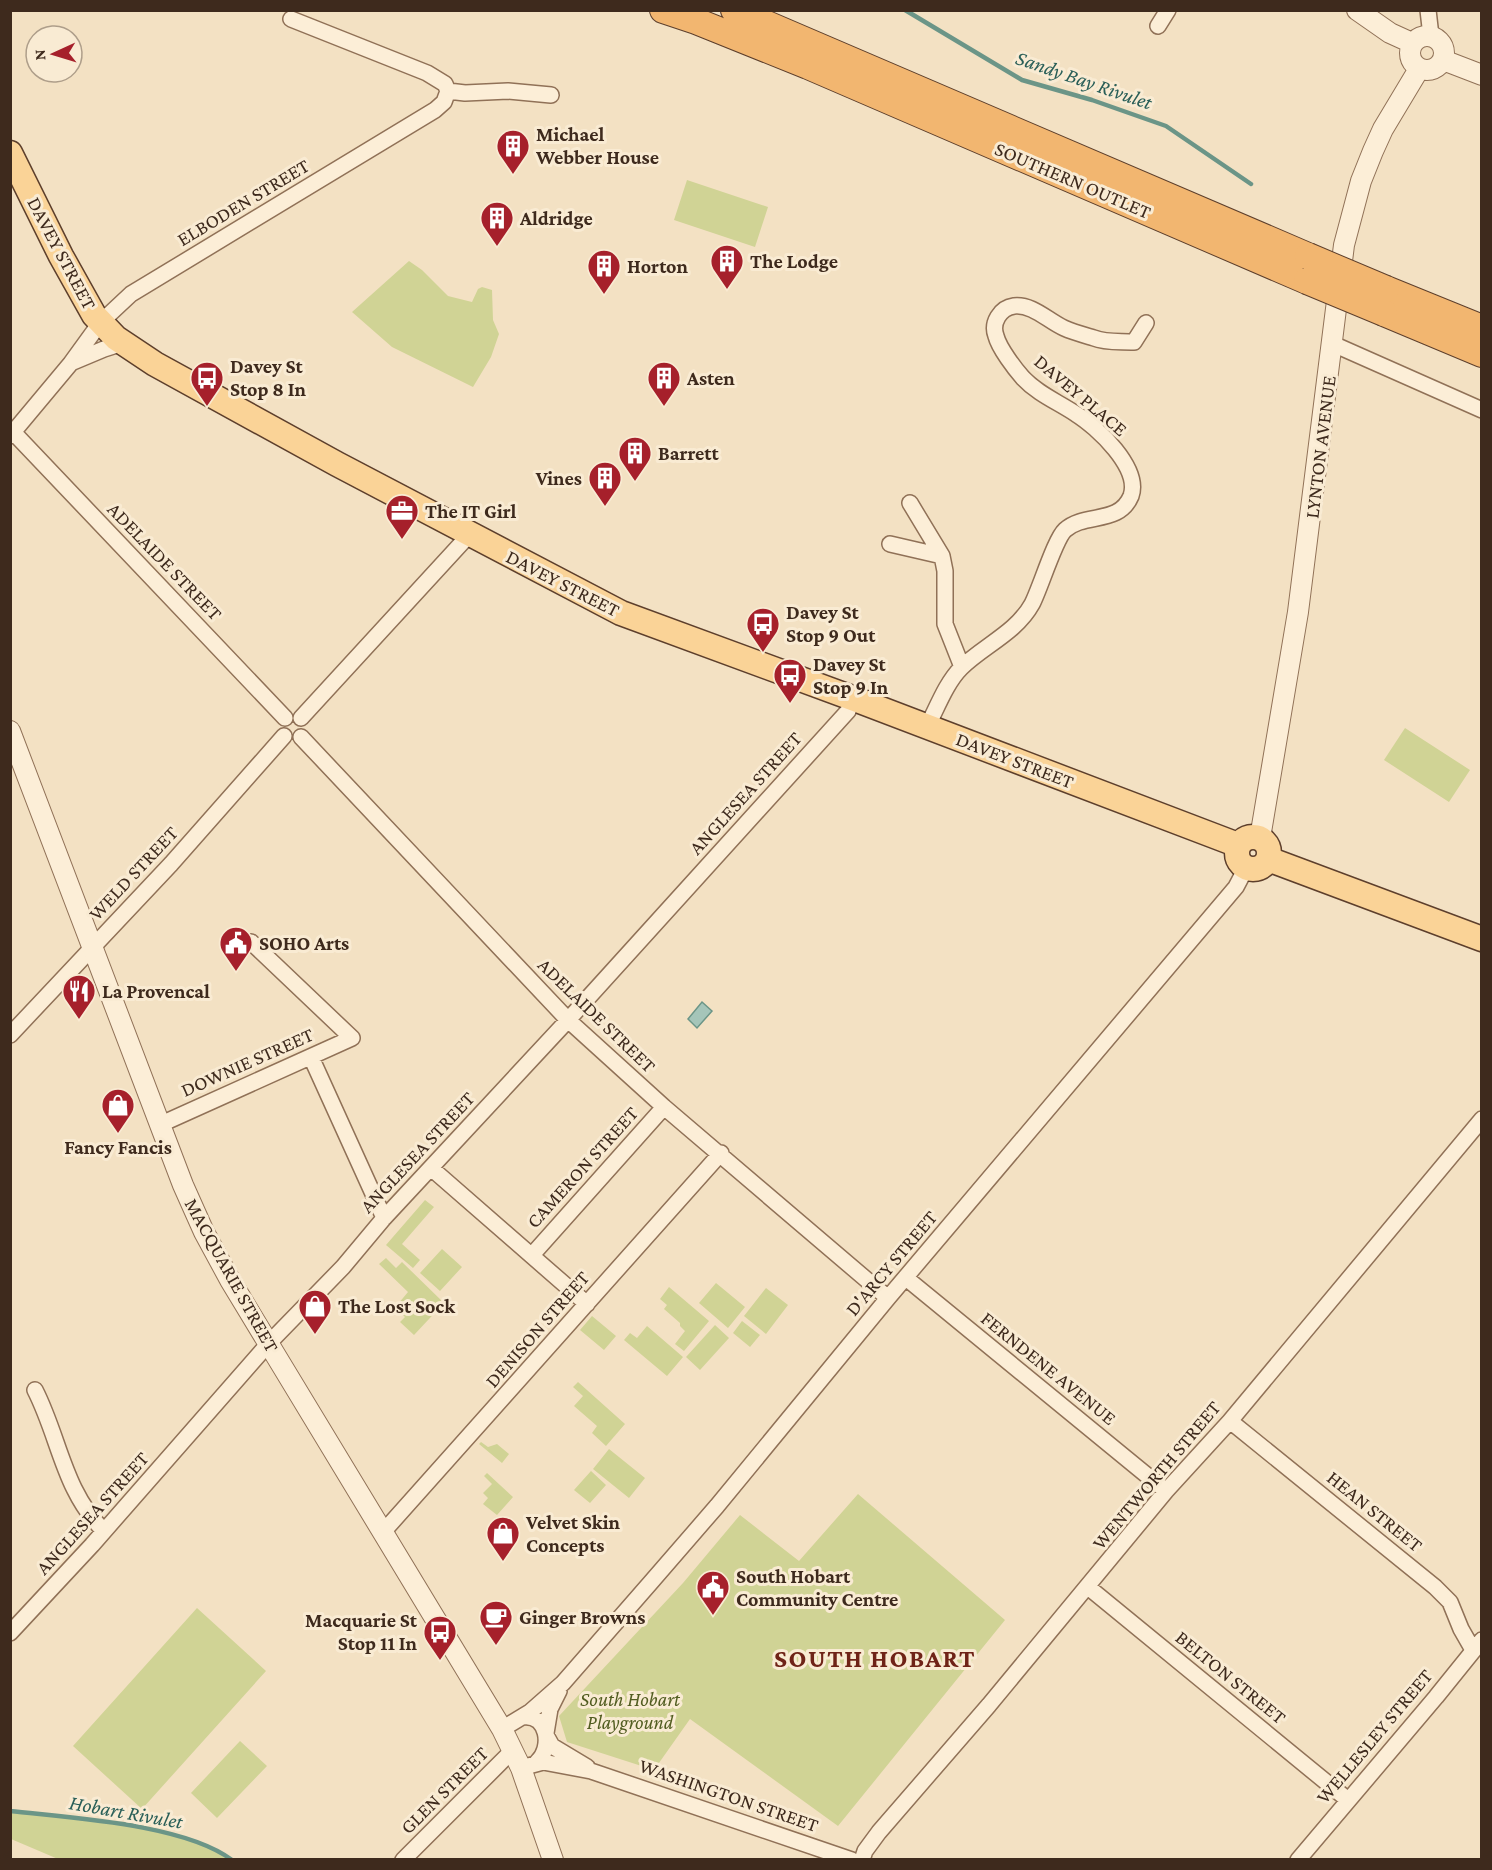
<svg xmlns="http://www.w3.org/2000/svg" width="1492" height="1870" font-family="'Crimson Pro',serif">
  <rect width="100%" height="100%" fill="#f3e1c3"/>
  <path fill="#d0d395" d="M687 180 768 207 755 247 674 220Z
    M409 261 422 270 448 296 472 302 478 289 482 287 492 290 493 320 499 334 491 357 473 387 392 347 352 312Z
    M1405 728 1470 770 1449 802 1384 760Z
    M425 1200 434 1207 402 1244 420 1260 413 1268 386 1245Z
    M442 1249 462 1267 440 1291 420 1273Z
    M386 1258 396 1268 402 1262 444 1303 414 1335 400 1322 405 1317 400 1312 403 1309 398 1304 408 1292 379 1264Z
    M716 1283 745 1307 728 1328 699 1303Z
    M669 1287 709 1321 684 1351 675 1344 685 1331 680 1326V1323L664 1309 667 1305 660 1299Z
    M766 1288 788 1305 766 1334 744 1316Z
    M592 1316 616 1336 604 1350 580 1330Z
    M742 1321 760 1335 750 1347 733 1333Z
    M715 1325 729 1338 700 1370 686 1357Z
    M647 1326 683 1357 667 1376 624 1340 630 1333 637 1338Z
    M578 1382 625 1424 606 1446 592 1433 597 1426 574 1406 583 1396 573 1387Z
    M481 1442 488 1447 497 1444 509 1454 502 1463 479 1444Z
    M609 1449 645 1478 629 1498 593 1469Z
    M591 1471 606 1485 590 1503 574 1490Z
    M487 1473 513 1497 497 1515 483 1504 488 1498 483 1493 492 1484 484 1476Z
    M858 1494 1005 1620 838 1826 690 1719 654 1770 567 1742 559 1716 683 1583 740 1515 799 1561Z
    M197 1608 266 1671 142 1809 73 1746Z
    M240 1741 267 1766 217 1818 191 1793Z
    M11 1811C71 1818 184 1824 232 1859H58L11 1839Z"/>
  <path fill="#a5c5b9" stroke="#6b9587" stroke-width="1.5" d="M702 1002 712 1011 697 1028 688 1019Z"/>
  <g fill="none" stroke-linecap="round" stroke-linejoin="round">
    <path stroke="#6b9587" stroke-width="4.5" d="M905 10 1022 80 1092 100 1166 126 1251 184
      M10 1811C71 1818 184 1824 232 1860"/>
    <defs>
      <path id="minor" d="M1428 10 1431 36
        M291 19 427 73 445 84 448 91
        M1158 26 1168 10
        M448 91 465 93 508 91 551 95
        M1333 344 1482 410
        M73 362 104 349 123 343
        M14 433 285 718
        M10 436 71 363 100 323 131 294 435 110 444 102 448 91
        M910 503 942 556 945 571V624L962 667
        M890 544 942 556
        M301 718 470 534
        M927 727C937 708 946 683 961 668 983 646 1016 633 1032 604 1040 589 1055 539 1065 530 1085 512 1119 525 1131 496 1141 468 1097 427 1076 414 1058 402 1038 394 1023 378 1015 369 999 348 996 336 991 323 1000 308 1014 306 1033 304 1048 321 1064 328 1073 332 1084 335 1094 338 1106 343 1121 341 1134 342L1146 323
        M301 737 568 1020 664 1107 888 1298
        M10 1035 171 864 284 736
        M311 1057 384 1218
        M159 1125 352 1038 251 942
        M431 1168 587 1304
        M532 1255 664 1107
        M906 1278 1166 1491
        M35 1390C60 1439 63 1490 104 1531
        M1230 1421 1435 1587 1450 1602 1461 1629 1473 1650
        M384 1531 721 1153
        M1088 1587 1348 1800
        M10 1633 92 1545 269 1343 343 1267 384 1218 568 1020 848 711 852 698
        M522 1717C548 1713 553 1748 537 1762
        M502 1729 530 1712 563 1683 652 1581 717 1506 888 1298 1236 887 1246 868
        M546 1733 550 1709 559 1691
        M547 1737 552 1746 587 1767
        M521 1768 543 1762 591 1771 852 1860
        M403 1860 513 1750
        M862 1860 865 1851 879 1832 989 1705 1166 1491 1230 1421 1482 1119
        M1298 1860 1436 1697 1482 1640"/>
      <path id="tertiary" d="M1357 10 1390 33 1412 43
        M1410 53a17 17 0 1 1 34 0a17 17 0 1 1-34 0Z
        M1443 60 1482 75
        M10 731 183 1185 204 1232 230 1280 502 1729 521 1768 553 1860
        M1260 838 1298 612 1344 245 1361 181 1373 151 1383 129 1419 69"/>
      <path id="primary" d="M10 153 61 256 94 315 116 338 155 364 337 464 621 613 852 698 1238 845
        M1237 853a16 16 0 1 1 32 0a16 16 0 1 1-32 0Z
        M1268 859 1482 939"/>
      <path id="trunk" d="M663 10 696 21 808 66 1307 281
        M734 10 1308 256
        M1386 289 1482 328
        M1384 313 1482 354"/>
    </defs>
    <use href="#minor" stroke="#907157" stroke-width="18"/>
    <use href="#tertiary" stroke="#907157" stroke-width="22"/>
    <use href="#primary" stroke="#5d3f2c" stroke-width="27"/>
    <use href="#trunk" stroke="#5d3f2c" stroke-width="28"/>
    <use href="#minor" stroke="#fceed7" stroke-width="15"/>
    <use href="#tertiary" stroke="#fceed7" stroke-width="20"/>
    <use href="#primary" stroke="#fad397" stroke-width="24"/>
    <use href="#trunk" stroke="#f2b670" stroke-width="26"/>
    <defs>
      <path id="trunk-bridge" d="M1308 256 1386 289
        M1307 281 1384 313"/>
    </defs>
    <use href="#trunk-bridge" stroke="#5d3f2c" stroke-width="28" stroke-linecap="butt"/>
    <use href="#trunk-bridge" stroke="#f2b670" stroke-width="26"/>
  </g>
  <defs>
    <symbol id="building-pin" viewBox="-11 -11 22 30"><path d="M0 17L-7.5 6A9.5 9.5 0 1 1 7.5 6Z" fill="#a6202b" stroke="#f9ebd3"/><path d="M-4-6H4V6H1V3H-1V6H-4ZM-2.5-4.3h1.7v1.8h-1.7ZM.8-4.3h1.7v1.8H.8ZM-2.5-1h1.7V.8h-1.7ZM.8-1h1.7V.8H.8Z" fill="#fff"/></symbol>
    <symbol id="bus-pin" viewBox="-11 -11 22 30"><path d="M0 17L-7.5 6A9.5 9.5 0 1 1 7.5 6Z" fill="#a6202b" stroke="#f9ebd3"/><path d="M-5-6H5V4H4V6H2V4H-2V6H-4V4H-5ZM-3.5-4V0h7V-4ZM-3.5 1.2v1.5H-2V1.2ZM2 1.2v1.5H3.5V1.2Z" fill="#fff"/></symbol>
    <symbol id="office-pin" viewBox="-11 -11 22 30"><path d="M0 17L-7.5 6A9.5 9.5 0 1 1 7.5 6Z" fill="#a6202b" stroke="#f9ebd3"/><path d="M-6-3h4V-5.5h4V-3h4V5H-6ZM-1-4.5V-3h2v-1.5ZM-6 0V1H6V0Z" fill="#fff"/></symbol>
    <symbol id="civic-pin" viewBox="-11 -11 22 30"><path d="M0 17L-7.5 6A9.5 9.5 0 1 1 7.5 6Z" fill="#a6202b" stroke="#f9ebd3"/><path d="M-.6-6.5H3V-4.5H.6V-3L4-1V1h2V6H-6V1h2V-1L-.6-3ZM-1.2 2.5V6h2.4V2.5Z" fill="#fff"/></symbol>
    <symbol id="restaurant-pin" viewBox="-11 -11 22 30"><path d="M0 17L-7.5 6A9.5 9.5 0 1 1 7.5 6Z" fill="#a6202b" stroke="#f9ebd3"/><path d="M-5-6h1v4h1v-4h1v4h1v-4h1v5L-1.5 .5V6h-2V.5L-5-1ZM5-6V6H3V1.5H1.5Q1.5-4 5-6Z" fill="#fff"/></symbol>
    <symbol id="shop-pin" viewBox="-11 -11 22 30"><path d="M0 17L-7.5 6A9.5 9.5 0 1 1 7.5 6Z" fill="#a6202b" stroke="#f9ebd3"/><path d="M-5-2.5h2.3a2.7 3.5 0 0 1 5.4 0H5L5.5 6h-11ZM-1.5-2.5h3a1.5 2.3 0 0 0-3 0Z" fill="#fff"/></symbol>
    <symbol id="cafe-pin" viewBox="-11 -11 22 30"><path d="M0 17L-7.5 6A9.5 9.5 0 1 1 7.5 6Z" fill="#a6202b" stroke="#f9ebd3"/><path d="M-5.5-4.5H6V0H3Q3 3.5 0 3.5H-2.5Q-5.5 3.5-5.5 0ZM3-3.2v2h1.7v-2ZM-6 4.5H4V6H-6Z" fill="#fff"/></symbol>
  </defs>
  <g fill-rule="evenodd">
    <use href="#building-pin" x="494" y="127" width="38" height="52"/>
    <use href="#building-pin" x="478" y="199" width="38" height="52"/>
    <use href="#building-pin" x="708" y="242" width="38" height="52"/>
    <use href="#building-pin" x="585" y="247" width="38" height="52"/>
    <use href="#bus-pin" x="188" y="359" width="38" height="52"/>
    <use href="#building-pin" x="645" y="359" width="38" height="52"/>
    <use href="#building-pin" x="616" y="434" width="38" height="52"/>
    <use href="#building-pin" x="586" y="459" width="38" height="52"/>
    <use href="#office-pin" x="383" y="492" width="38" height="52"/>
    <use href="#bus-pin" x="744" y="605" width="38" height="52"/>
    <use href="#bus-pin" x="771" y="656" width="38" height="52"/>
    <use href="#civic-pin" x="217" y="924" width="38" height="52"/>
    <use href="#restaurant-pin" x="60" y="972" width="38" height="52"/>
    <use href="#shop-pin" x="99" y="1086" width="38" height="52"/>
    <use href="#shop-pin" x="296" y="1287" width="38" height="52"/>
    <use href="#shop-pin" x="484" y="1514" width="38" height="52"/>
    <use href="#civic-pin" x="694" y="1568" width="38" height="52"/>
    <use href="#cafe-pin" x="477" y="1598" width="38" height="52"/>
    <use href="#bus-pin" x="421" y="1613" width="38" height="52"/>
  </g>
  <g text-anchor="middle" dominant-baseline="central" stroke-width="6" stroke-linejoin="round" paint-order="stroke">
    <g font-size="20" font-weight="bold" fill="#3e2a1d" stroke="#f9ebd3" text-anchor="start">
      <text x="536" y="134">Michael<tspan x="536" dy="23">Webber House</tspan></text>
      <text x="520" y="218">Aldridge</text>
      <text x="750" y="261">The Lodge</text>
      <text x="627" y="266">Horton</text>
      <text x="230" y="366">Davey St<tspan x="230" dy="23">Stop 8 In</tspan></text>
      <text x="687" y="378">Asten</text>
      <text x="658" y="453">Barrett</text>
      <text x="582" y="478" text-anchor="end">Vines</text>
      <text x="425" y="511">The IT Girl</text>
      <text x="786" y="612">Davey St<tspan x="786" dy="23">Stop 9 Out</tspan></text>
      <text x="813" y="664">Davey St<tspan x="813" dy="23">Stop 9 In</tspan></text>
      <text x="259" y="943">SOHO Arts</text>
      <text x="102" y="991">La Provencal</text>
      <text x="118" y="1147" text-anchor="middle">Fancy Fancis</text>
      <text x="338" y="1306">The Lost Sock</text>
      <text x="526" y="1522">Velvet Skin<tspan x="526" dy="23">Concepts</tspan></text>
      <text x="736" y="1576">South Hobart<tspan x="736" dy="23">Community Centre</tspan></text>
      <text x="519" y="1617">Ginger Browns</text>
      <text x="417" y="1620" text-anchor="end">Macquarie St<tspan x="417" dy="23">Stop 11 In</tspan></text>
    </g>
    <g font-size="20" fill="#3e2a1d" stroke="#f9ebd3">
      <text transform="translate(1073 180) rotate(23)">SOUTHERN OUTLET</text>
      <text transform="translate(243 202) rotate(-31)">ELBODEN STREET</text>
      <text transform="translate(62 253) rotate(62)">DAVEY STREET</text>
      <text transform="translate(1081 395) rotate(40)">DAVEY PLACE</text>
      <text transform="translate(1320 447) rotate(-83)">LYNTON AVENUE</text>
      <text transform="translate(165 561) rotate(46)">ADELAIDE STREET</text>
      <text transform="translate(563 583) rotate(27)">DAVEY STREET</text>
      <text transform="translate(1015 760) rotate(21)">DAVEY STREET</text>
      <text transform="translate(745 793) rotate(-48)">ANGLESEA STREET</text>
      <text transform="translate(133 873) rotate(-47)">WELD STREET</text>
      <text transform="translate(597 1015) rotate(44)">ADELAIDE STREET</text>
      <text transform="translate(247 1062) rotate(-24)">DOWNIE STREET</text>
      <text transform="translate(417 1152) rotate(-47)">ANGLESEA STREET</text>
      <text transform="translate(582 1167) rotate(-48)">CAMERON STREET</text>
      <text transform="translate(891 1263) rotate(-50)">D'ARCY STREET</text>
      <text transform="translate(232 1275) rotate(61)">MACQUARIE STREET</text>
      <text transform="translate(537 1329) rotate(-49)">DENISON STREET</text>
      <text transform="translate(1049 1368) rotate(39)">FERNDENE AVENUE</text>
      <text transform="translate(1156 1475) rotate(-50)">WENTWORTH STREET</text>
      <text transform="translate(1375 1511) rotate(39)">HEAN STREET</text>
      <text transform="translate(92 1513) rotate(-48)">ANGLESEA STREET</text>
      <text transform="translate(1231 1677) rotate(39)">BELTON STREET</text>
      <text transform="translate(1374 1736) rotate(-50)">WELLESLEY STREET</text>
      <text transform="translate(444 1790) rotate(-45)">GLEN STREET</text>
      <text transform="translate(729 1795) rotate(19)">WASHINGTON STREET</text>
    </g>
    <g font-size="20" font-style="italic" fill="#525d21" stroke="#f9ebd3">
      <text x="630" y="1699">South Hobart<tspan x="630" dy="23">Playground</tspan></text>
    </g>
    <g font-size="21" font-style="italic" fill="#2a5f58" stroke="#f9ebd3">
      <text transform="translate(1084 80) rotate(19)">Sandy Bay Rivulet</text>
      <text transform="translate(126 1812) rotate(10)">Hobart Rivulet</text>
    </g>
    <g font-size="26" font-weight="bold" letter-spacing="1.5" fill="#6f2317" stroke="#f9ebd3">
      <text x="875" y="1658">SOUTH HOBART</text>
    </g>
  </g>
  <rect width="1492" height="1870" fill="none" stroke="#3e2a1d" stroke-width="24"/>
  <g transform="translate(54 54) rotate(266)"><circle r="28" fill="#f9ebd3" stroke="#ae9e8a" stroke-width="1.5"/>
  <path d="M0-4.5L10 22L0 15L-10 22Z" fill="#a6202b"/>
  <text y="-9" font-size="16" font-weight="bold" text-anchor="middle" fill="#3e2a1d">N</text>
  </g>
</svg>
